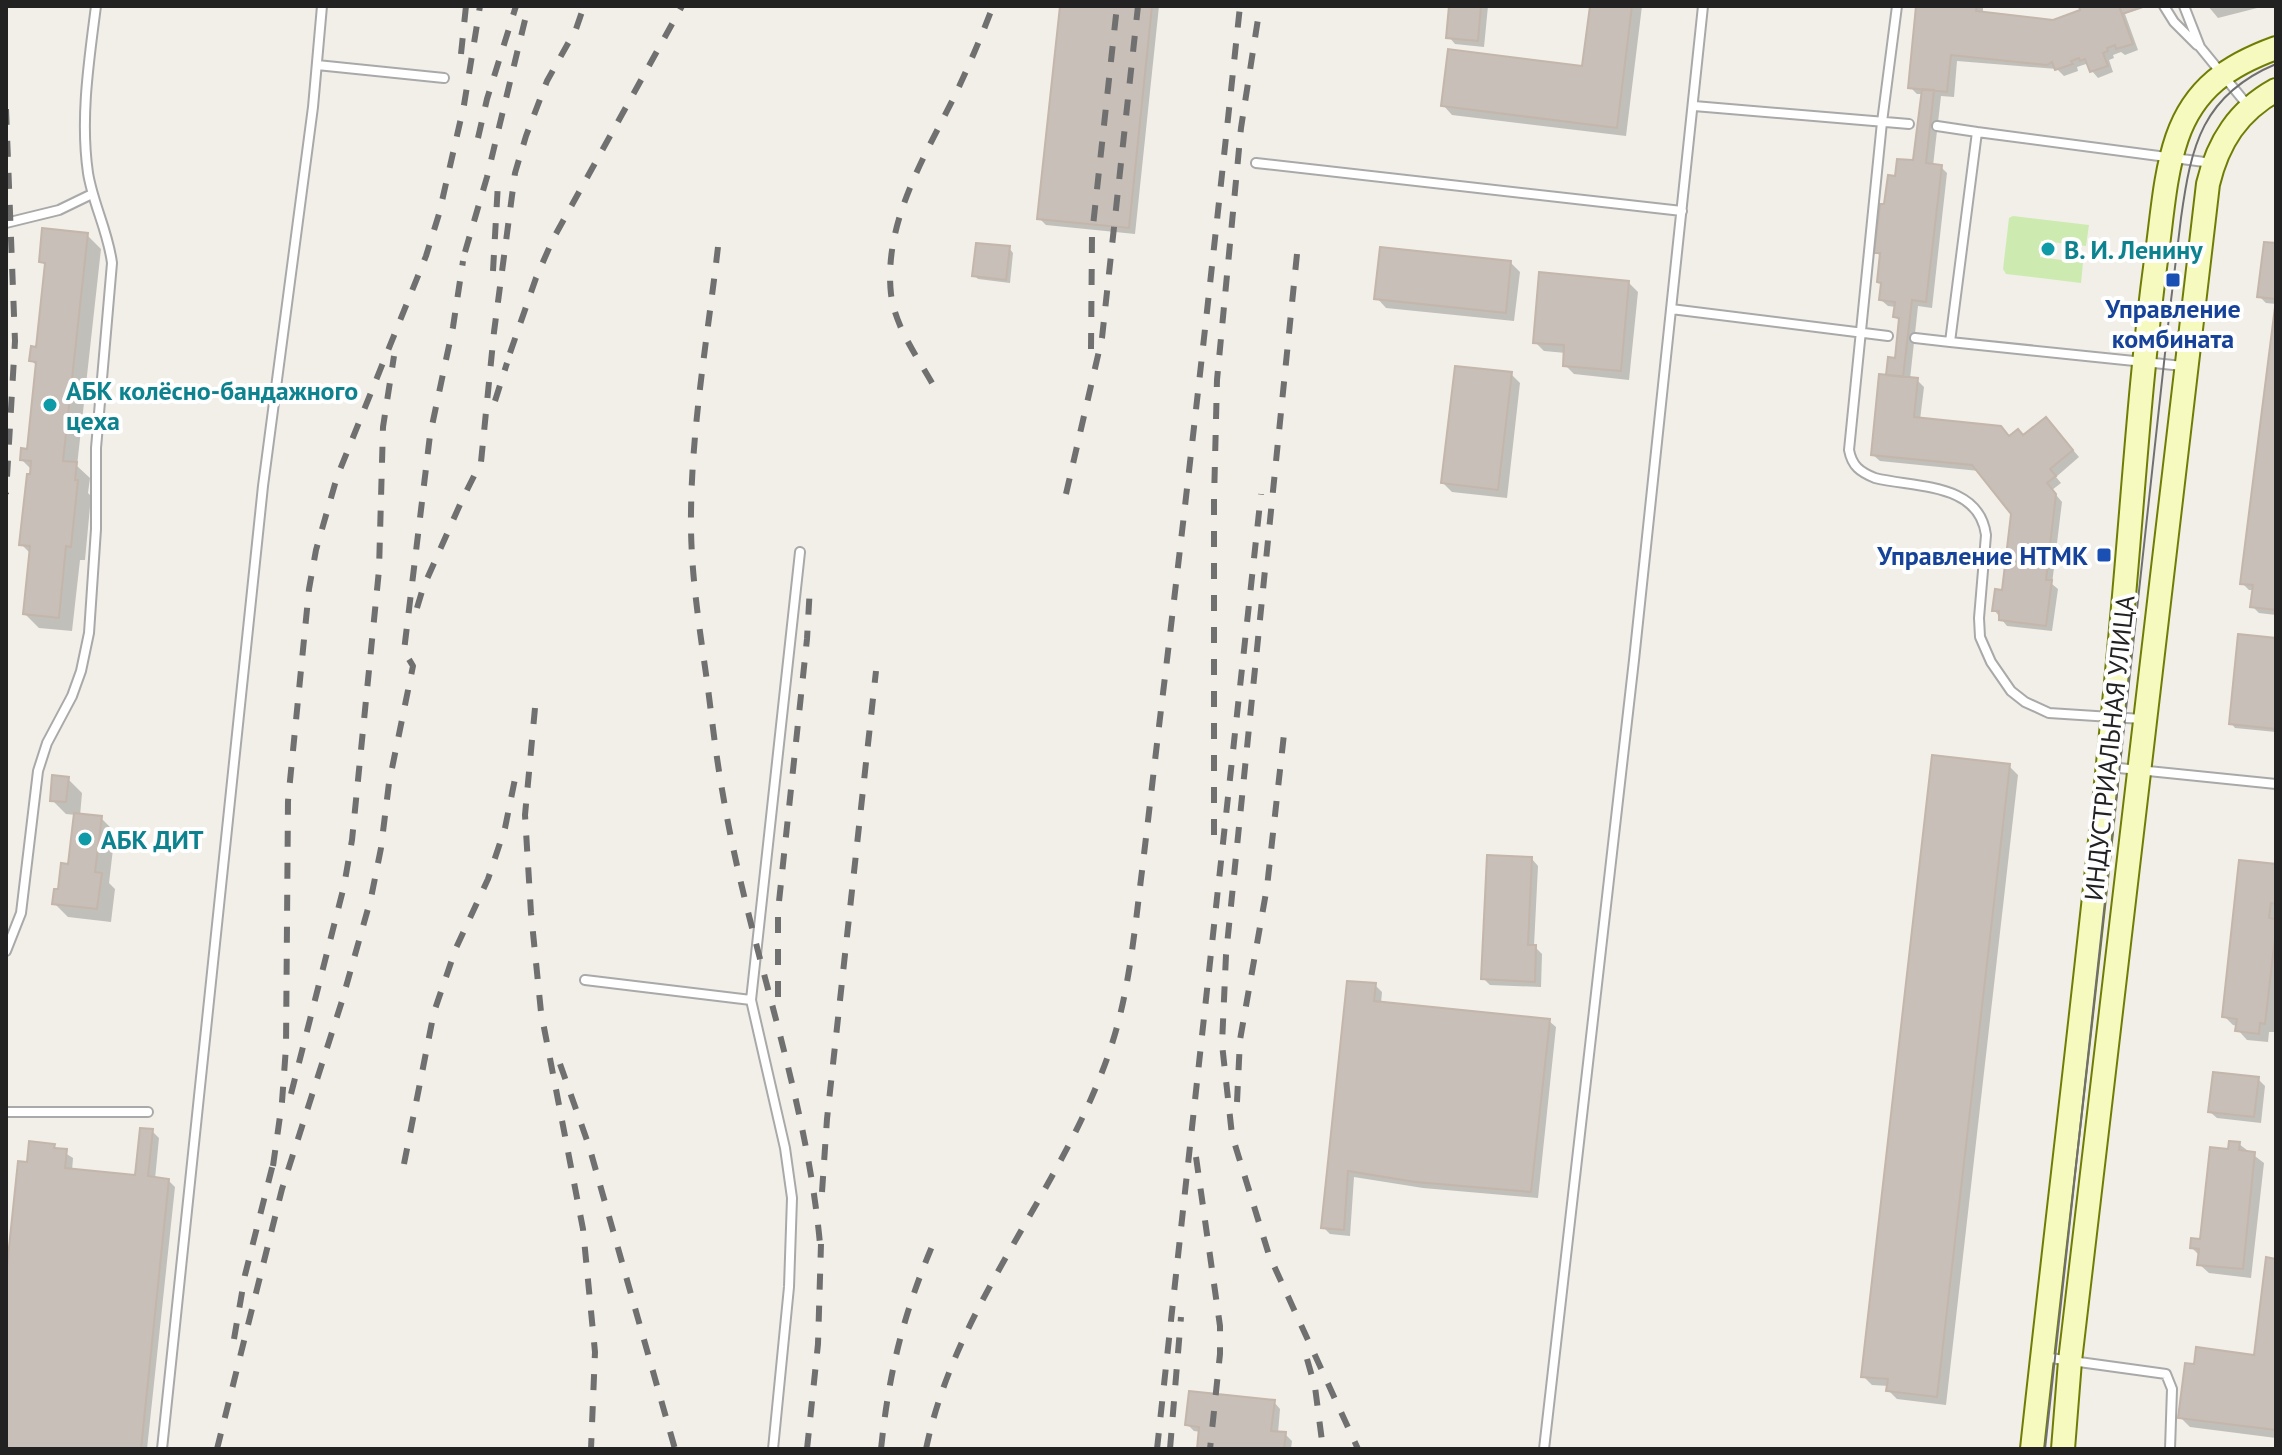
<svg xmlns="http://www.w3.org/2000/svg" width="2282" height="1455" font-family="'PT Sans',sans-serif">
  <rect width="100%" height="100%" fill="#f2efe9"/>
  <path fill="#cdebb0" d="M2013 216 2089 225 2086 246 2041 241 2040 257 2083 263 2081 283 2006 274 2003 269 2009 218Z"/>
  <path fill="#0003" d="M1062 6H1159L1135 234 1046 225 1039 218Z
    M1451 6H1488L1484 47 1455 44 1449 37Z
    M1592 6H1642L1626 136 1452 115 1443 105 1584 68Z
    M1929 6H1991V8H1983V14L2053 22 2083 11 2081 6H2149L2125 14 2138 50 2125 55 2121 52 2113 55 2114 58 2109 60 2113 72 2098 78 2086 64 2077 67 2078 71 2064 76 2057 69 1957 61 1954 97 1941 96 1933 166 1941 167 1947 173 1932 308 1918 306 1910 379 1917 380 1924 387 1920 420 2010 439 2024 438 2053 426 2079 457 2056 477 2061 483 2052 490 2062 502 2052 584 2058 589 2052 631 2007 626 1994 610 2004 592 2014 513 1979 471 1880 461 1873 455 1888 377 1896 360 1901 322 1895 317 1896 307 1888 306 1881 300 1883 285 1879 281 1882 258 1876 252 1886 207 1896 178 1915 163 1923 94H1917L1910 87Z
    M2208 6H2265L2218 18Z
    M87 235 101 249 77 466 90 478 88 493 91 496 85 560H80L72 631 39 628 25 614 31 554 21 544 32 470 22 460 29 451 38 367 31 360 38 349 47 267 41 261Z
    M2276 245V304L2266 303 2259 296Z
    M1009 248 1013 253 1010 283 978 279 974 275Z
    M1511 263 1520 272 1514 321 1386 308 1377 298Z
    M1628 282 1638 292 1629 380 1574 374 1565 365 1566 353 1544 351 1535 342Z
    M2276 312V615L2259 613 2252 606 2254 590H2249L2242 583Z
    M1511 374 1520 383 1507 498 1452 492 1443 483Z
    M2276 640V732L2235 728 2231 723Z
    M2009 766 2018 775 1946 1405 1897 1399 1888 1390 1889 1386 1872 1385 1863 1376Z
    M68 779 82 793 80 816 101 818 115 832 109 883 115 889 111 922 68 917 54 903 70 866 76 815 66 814 52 800Z
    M1532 859 1538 866 1534 946 1542 954 1541 987 1490 985 1483 978Z
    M2276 866V1014L2274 1032H2269L2268 1042 2247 1040 2238 1030V1026L2233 1025 2224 1016Z
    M1375 985 1382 992 1381 1003 1549 1021 1556 1027 1538 1198 1423 1188 1354 1177 1350 1236 1330 1234 1323 1227Z
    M2258 1079 2265 1086 2261 1123 2217 1118 2210 1112Z
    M152 1131 159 1138 155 1179 168 1180 175 1187 147 1449H6V1295L29 1164 54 1146 73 1158 72 1171 137 1177Z
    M2239 1144 2264 1163 2251 1278 2209 1273 2199 1264 2200 1256 2192 1248 2202 1241 2229 1151Z
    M2276 1261V1438L2190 1427 2181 1418 2255 1357Z
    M1274 1402 1280 1409 1278 1433 1285 1434 1292 1441 1291 1449H1199L1201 1432 1194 1431 1187 1424Z"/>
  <path fill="#c7bfb8" stroke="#c4b6ab" stroke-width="2" d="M1060 6H1152L1129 228 1037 219Z
    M1449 6H1481L1478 41 1446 38Z
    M1590 6H1632L1617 128 1441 106 1448 49 1582 66Z
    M1916 6H1977L1976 11 2053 20 2080 10 2079 6H2119L2133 44 2116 49 2115 45 2107 48 2108 51 2103 53 2108 66 2090 72 2085 59 2080 61 2079 58 2071 61 2073 64 2055 70 2052 62 2047 65 1951 55 1947 92 1908 88Z
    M2119 6H2145L2122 14Z
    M1922 89 1934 90 1926 163 1942 165 1926 302 1912 300 1903 377 1886 375 1888 357 1895 358 1899 318 1893 317 1895 302 1879 300 1881 283 1877 282 1880 253H1874L1880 204H1884L1888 175 1895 176 1897 159 1913 160Z
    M42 228 88 233 63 461 77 462 75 480H78L71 547 66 546 59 618 23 614 30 546 19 545 27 474H30L31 461 20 460 21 448 27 449 36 362 29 361 31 346 36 347 45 263 39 262Z
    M2264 242 2276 243V610L2250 607 2253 585 2240 584 2276 299 2257 297Z
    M976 243 1010 246 1006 280 972 276Z
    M1380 247 1511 261 1506 313 1374 299Z
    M1539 272 1629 281 1621 371 1563 366 1564 345 1533 343Z
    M1455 366 1512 372 1498 490 1441 483Z
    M1879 374 1918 378 1914 417 2001 426 2009 436 2018 429 2023 435 2046 417 2073 450 2050 469 2056 476 2047 483 2056 494 2046 580H2052L2046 626 1999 620V611H1992L1995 589 2002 590 2011 514 1972 465 1871 455Z
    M2238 634 2276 638V729L2229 724Z
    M1932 755 2010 764 1937 1397 1886 1391 1888 1379 1861 1377Z
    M52 775 69 777 66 802 50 801Z
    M74 813 102 816 95 872 102 873 97 909 52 904 54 889H58L61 863 68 864Z
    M1487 855 1532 857 1528 945H1536L1535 982 1481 979Z
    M2239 860 2276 864V904L2271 903 2269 918 2276 919V929L2265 1024 2260 1023 2259 1034 2235 1031 2237 1019 2222 1017Z
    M1347 981 1376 983 1374 1001 1550 1019 1531 1192 1415 1182 1348 1171 1344 1230 1321 1228Z
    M2213 1072 2259 1077 2254 1117 2208 1112Z
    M140 1128 153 1129 148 1176 169 1179 141 1449H6V1276L18 1161 27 1162 29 1141 55 1144 54 1148 67 1149 65 1168 135 1175Z
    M2229 1141 2240 1142 2239 1150 2255 1152 2243 1269 2197 1265 2199 1249 2190 1248 2191 1238 2200 1239 2210 1147 2228 1149Z
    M2266 1257 2276 1259V1430L2178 1418 2185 1363 2194 1364 2196 1347 2254 1355Z
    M1189 1391 1275 1400 1271 1431 1286 1432 1284 1449H1197L1199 1427 1185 1425Z"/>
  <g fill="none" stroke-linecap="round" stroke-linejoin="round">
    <defs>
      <path id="lane" d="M1897 6 1882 122 1849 450C1852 466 1860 472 1875 478 1915 488 1979 482 1986 535L1979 618 1980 637 1991 662 2011 691 2025 702 2049 713 2142 719
        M2164 6 2174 22 2197 45
        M2184 6 2200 47 2249 107
        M317 65 444 78
        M1694 106 1909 124
        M1937 126 1977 132
        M1256 163 1682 211
        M6 223 59 210 92 194
        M1671 309 1888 336
        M1915 338 1950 342
        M2183 366 1950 342 1977 132 2212 163
        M2109 767 2276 784
        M6 951 21 913 38 771 47 743 72 696 81 671 89 633 96 529V448L112 263C108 231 93 204 88 173 80 118 89 61 96 6
        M585 980 751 1000 785 1148 792 1198 789 1287 773 1449
        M751 1000 800 552
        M6 1112H148
        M2043 1357 2166 1374 2172 1389 2170 1449
        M162 1449 263 486 313 107 322 6
        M1544 1449 1634 660 1703 6"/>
      <path id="secondary" d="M2032 1449C2062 1172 2097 895 2122 618 2133 499 2140 379 2156 260 2162 220 2164 176 2177 138 2194 88 2229 65 2276 48
        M2063 1449 2070 1361 2208 184C2218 142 2238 111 2276 90"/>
    </defs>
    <use href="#lane" stroke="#a9a9a9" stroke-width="12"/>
    <use href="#secondary" stroke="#707d05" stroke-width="26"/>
    <use href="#lane" stroke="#fff" stroke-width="8"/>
    <use href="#secondary" stroke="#f7fabf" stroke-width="22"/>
    <path stroke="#707070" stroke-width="2" d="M2045 1449 2169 317C2173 284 2177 251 2181 218 2191 146 2202 95 2276 64"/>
    <path stroke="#707070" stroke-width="6" stroke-dasharray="16 16" stroke-linecap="butt" d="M461 54 466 6
      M6 109 15 341 6 494
      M478 138 487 99 516 6
      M718 247C708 334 692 424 691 512 690 568 699 625 707 681 712 719 716 757 723 795 749 950 809 1098 821 1256
      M465 252 487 177 525 20
      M1297 254 1226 955 1222 1044 1232 1135 1269 1255 1358 1449
      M493 271 498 183
      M1091 349 1092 235 1117 6
      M510 353 536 278 553 239 682 6
      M932 383C916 355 895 326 891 294 883 221 927 153 957 91 970 63 982 35 993 6
      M495 401 507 363
      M1066 494 1102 338 1138 6
      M417 608 423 588 462 500 481 462 494 332 515 173 526 136 547 81 576 29 584 6
      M535 708 525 815 531 913 541 1012 583 1229 595 1352 591 1449
      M1214 835V500L1217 380 1241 128 1260 6
      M778 997V911L807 639 810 586
      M560 1064 589 1146 675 1449
      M291 1094 344 886 352 840 379 570 383 427 394 356
      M1237 1102 1240 1040 1267 887 1285 725
      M1196 1157 1220 1326V1354L1210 1449
      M404 1164 434 1012 456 948 488 879 505 828 517 769
      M273 1166 282 1102 286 1047 288 801 309 589 316 550 337 477 426 256 439 214 464 105 480 6
      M822 1192 827 1119 876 671
      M234 1339 245 1275 275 1156
      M1307 1359 1315 1387 1323 1449
      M217 1449 282 1189 342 1001 371 898 381 848 389 783 413 666 404 651 430 435 453 327 463 261
      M807 1449 818 1344 821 1244
      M881 1449C889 1372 903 1315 933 1244
      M926 1449C958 1294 1075 1178 1117 1027 1130 979 1135 928 1141 879 1149 814 1156 750 1164 685 1191 459 1216 233 1240 6
      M1157 1449 1261 494
      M1170 1449 1181 1317"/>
  </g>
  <g fill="#0f9aa8" stroke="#fff" stroke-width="3">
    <circle cx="2048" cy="249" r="8"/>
    <circle cx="50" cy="405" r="8"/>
    <circle cx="85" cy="839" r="8"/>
  </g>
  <g fill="#1a4fb4" stroke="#fff" stroke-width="3">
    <rect x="2165" y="272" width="16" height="16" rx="4"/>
    <rect x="2096" y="547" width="16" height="16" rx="4"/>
  </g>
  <g text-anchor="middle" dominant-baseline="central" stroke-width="8" stroke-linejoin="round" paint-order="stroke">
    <g font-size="26" font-weight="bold" fill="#0d838f" stroke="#fff" text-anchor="start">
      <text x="2064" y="249">В. И. Ленину</text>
      <text x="66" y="390">АБК колёсно-бандажного<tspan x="66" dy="30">цеха</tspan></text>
      <text x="101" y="839">АБК ДИТ</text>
    </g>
    <g font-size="26" font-weight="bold" fill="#164399" stroke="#fff">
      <text x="2173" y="308">Управление<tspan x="2173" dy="30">комбината</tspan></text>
      <text x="2088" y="555" text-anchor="end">Управление НТМК</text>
    </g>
    <g font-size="26" fill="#222" stroke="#fff">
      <text transform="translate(2109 748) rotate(-84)">ИНДУСТРИАЛЬНАЯ УЛИЦА</text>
    </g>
  </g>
  <rect width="2282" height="1455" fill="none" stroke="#222222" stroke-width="16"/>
</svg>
